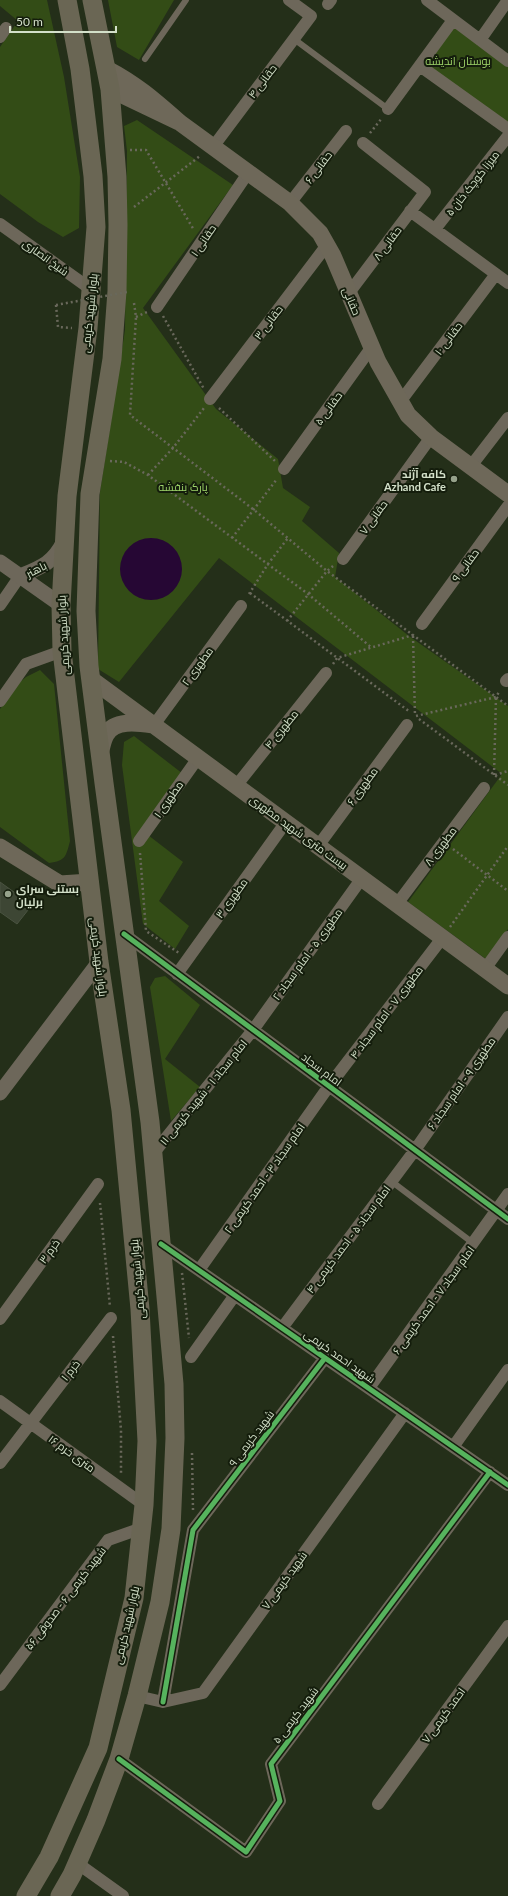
<svg xmlns="http://www.w3.org/2000/svg" width="508" height="1896" font-family="Lato,Cairo,sans-serif">
  <rect width="100%" height="100%" fill="#242f19"/>
  <path fill="#334c16" d="M0 0H47L64 77 80 177 79 228 63 237 38 222 0 194V47L18 21 0 6Z
    M108 0H174L139 60 117 47Z
    M450 23 508 67V124L423 65Z
    M137 120 233 185 143 308 216 409 278 459 283 488 310 507 302 521 339 553 335 577 409 636 508 706V929L486 959 408 902 502 774 219 558 119 682 98 669 100 492 125 330 127 151 124 126Z
    M40 670 54 684 70 841C66 856 66 861 49 863L0 827V709L19 683 26 677Z
    M134 736 187 777 148 835 183 862 159 901 189 926 175 949 143 924 122 765 124 742Z
    M165 976 200 1005 165 1059 200 1087 171 1121 150 987 155 978Z"/>
  <path fill="#260734" d="M120 569a31 31 0 1 1 62 0a31 31 0 1 1-62 0Z"/>
  <path fill="#3d4634" stroke="#4a5341" d="M0 882 32 905 17 924 0 912Z"/>
  <g fill="none" stroke-linecap="round" stroke-linejoin="round">
    <path stroke="#69685b" stroke-width="2.5" stroke-dasharray="2 3" stroke-linecap="butt" d="M370 133 382 118
      M130 150H146L194 230
      M134 207 200 156
      M134 303 136 317 130 415 253 509 327 571 508 706
      M56 305 58 327 72 328
      M163 316 204 389
      M136 317 147 312
      M219 408 275 461
      M110 461 124 462 148 475 308 594 372 648
      M148 475 173 448 204 408
      M232 538 277 479
      M250 593 410 712
      M249 594 268 564 288 538
      M287 621 327 571 333 566
      M413 636 415 716
      M333 664 337 658 413 635
      M416 716 496 697 499 692
      M419 719 508 785
      M494 775 496 697
      M495 775 508 771
      M453 849 508 891
      M140 853 146 931 179 953
      M450 927 508 846
      M100 1203 110 1307
      M182 1273 189 1338
      M113 1336 121 1430V1473
      M192 1453 193 1510"/>
    <path stroke="#6d675a" stroke-width="6" d="M294 39 388 109
      M145 59 186 0
      M391 1181 473 1243"/>
    <path stroke="#6d675a" stroke-width="12" d="M427 0 508 61
      M328 4 331 0
      M0 37 6 28
      M480 40 508 0
      M420 66 508 129
      M388 109 453 20
      M213 147 311 16 289 0
      M290 203 346 131
      M410 211 508 283
      M0 224 92 290
      M435 229 508 136
      M349 293 425 192 363 143
      M157 307 248 173
      M210 399 327 245
      M400 402 496 274
      M471 466 508 418
      M284 469 371 348
      M343 559 431 437
      M0 605 20 576
      M422 624 508 506
      M506 681 508 679
      M0 701 26 664 62 651
      M154 725 241 606
      M236 786 326 673
      M139 841 198 758
      M318 846 407 725
      M397 904 484 788
      M124 934 508 1219
      M485 969 508 937
      M177 974 286 822
      M153 1154 253 1030 362 878
      M161 1244 508 1485
      M199 1270 329 1086 443 937
      M0 1319 98 1184
      M282 1328 415 1150 508 1017
      M191 1357 235 1295
      M369 1388 508 1194
      M0 1401 144 1505
      M453 1447 508 1370
      M0 1463 111 1318
      M0 1685 108 1540 142 1528
      M137 1696 163 1702 203 1693 405 1413
      M163 1702 193 1530 325 1358
      M119 1759 246 1852 280 1801 271 1764 490 1472
      M378 1804 508 1626
      M77 1863 123 1896"/>
    <path stroke="#6d675a" stroke-width="15" d="M0 562 61 605
      M20 576C42 567 53 563 64 541
      M0 1093 99 962"/>
    <path stroke="#6e6859" stroke-width="17" d="M107 69C136 84 155 101 179 122L110 89
      M179 122 290 203 320 233 333 256 378 362 408 415 431 437 508 494
      M91 679 508 986
      M100 753C102 747 103 740 106 735 114 719 139 723 153 725
      M0 847 60 884 90 882"/>
    <path stroke="#6a6654" stroke-width="19" d="M26 1896 49 1857 98 1748 134 1598 144 1505 147 1441 140 1309 121 1110 99 962 62 651 61 605 67 496 88 328 96 227 93 176 80 69 67 0
      M60 1896 72 1875 96 1820 119 1759 137 1696 160 1602 171 1529 175 1438 174 1384 150 1122 104 783 89 666 86 611 90 494 112 359 117 291 118 225 117 177 110 89 92 0"/>
    <path stroke="#69685b" stroke-width="2.5" stroke-dasharray="2 3" stroke-linecap="butt" d="M56 305 127 292"/>
    <defs>
      <path id="cycleway" d="M124 934 508 1219
        M161 1244 508 1485
        M163 1702 193 1530 325 1358
        M119 1759 246 1852 280 1801 271 1764 490 1472"/>
    </defs>
    <use href="#cycleway" stroke="#141d0c" stroke-width="8"/>
    <use href="#cycleway" stroke="#56b35d" stroke-width="5"/>
  </g>
  <g fill="#96a28b" stroke="#141d0c" stroke-width="1.5">
    <circle cx="454" cy="479" r="4"/>
    <circle cx="8" cy="894" r="4"/>
  </g>
  <g text-anchor="middle" dominant-baseline="central" stroke-width="4" stroke-linejoin="round" paint-order="stroke">
    <g font-size="11" fill="#9ed469" stroke="#141d0c">
      <text x="458" y="60">بوستان اندیشه</text>
      <text x="183" y="486">پارک بنفشه</text>
    </g>
    <g font-size="11" fill="#d3e0c9" stroke="#141d0c">
      <text transform="translate(262 81) rotate(-53)">حقانی ۴</text>
      <text transform="translate(318 167) rotate(-53)">حقانی ۶</text>
      <text transform="translate(472 183) rotate(-52)">میرزا کوچک خان ۵</text>
      <text transform="translate(203 240) rotate(-56)">حقانی ۱</text>
      <text transform="translate(387 243) rotate(-53)">حقانی ۸</text>
      <text transform="translate(46 257) rotate(36)">شیخ انصاری</text>
      <text transform="translate(352 301) rotate(67)">حقانی</text>
      <text transform="translate(89 313) rotate(-84)">بلوار شهید کریمی</text>
      <text transform="translate(268 322) rotate(-53)">حقانی ۳</text>
      <text transform="translate(448 338) rotate(-53)">حقانی ۱۰</text>
      <text transform="translate(328 408) rotate(-54)">حقانی ۵</text>
      <text transform="translate(373 517) rotate(-54)">حقانی ۷</text>
      <text transform="translate(465 565) rotate(-54)">حقانی ۹</text>
      <text transform="translate(36 569) rotate(-27)">باهنر</text>
      <text transform="translate(63 635) rotate(-93)">بلوار شهید کریمی</text>
      <text transform="translate(197 666) rotate(-54)">مطهری ۲</text>
      <text transform="translate(281 729) rotate(-51)">مطهری ۴</text>
      <text transform="translate(362 786) rotate(-54)">مطهری ۶</text>
      <text transform="translate(168 799) rotate(-55)">مطهری ۱</text>
      <text transform="translate(299 832) rotate(36)">بیست متری شهید مطهری</text>
      <text transform="translate(440 846) rotate(-53)">مطهری ۸</text>
      <text transform="translate(231 898) rotate(-54)">مطهری ۳</text>
      <text transform="translate(307 954) rotate(-54)">مطهری ۵ - امام سجاد ۲</text>
      <text transform="translate(99 957) rotate(83)">بلوار شهید کریمی</text>
      <text transform="translate(386 1012) rotate(-53)">مطهری ۷ - امام سجاد ۴</text>
      <text transform="translate(322 1069) rotate(37)">امام سجاد</text>
      <text transform="translate(461 1083) rotate(-55)">مطهری ۹ - امام سجاد ۶</text>
      <text transform="translate(203 1092) rotate(-51)">امام سجاد ۱ - شهید کریمی ۱۱</text>
      <text transform="translate(264 1178) rotate(-55)">امام سجاد ۳ - احمد کریمی ۲</text>
      <text transform="translate(348 1239) rotate(-53)">امام سجاد ۵ - احمد کریمی ۴</text>
      <text transform="translate(49 1251) rotate(-54)">خرم ۳</text>
      <text transform="translate(137 1279) rotate(-95)">بلوار شهید کریمی</text>
      <text transform="translate(433 1300) rotate(-54)">امام سجاد ۷ - احمد کریمی ۶</text>
      <text transform="translate(340 1356) rotate(35)">شهید احمد کریمی</text>
      <text transform="translate(70 1370) rotate(-52)">خرم ۱</text>
      <text transform="translate(251 1438) rotate(-53)">شهید کریمی ۹</text>
      <text transform="translate(72 1453) rotate(36)">۱۶ متری خرم</text>
      <text transform="translate(284 1580) rotate(-54)">شهید کریمی ۷</text>
      <text transform="translate(65 1598) rotate(-53)">شهید کریمی ۶ - صدوقی ۵۶</text>
      <text transform="translate(126 1625) rotate(-77)">بلوار شهید کریمی</text>
      <text transform="translate(295 1715) rotate(-53)">شهید کریمی ۵</text>
      <text transform="translate(443 1715) rotate(-54)">احمد کریمی ۷</text>
    </g>
    <g font-size="11" font-weight="bold" fill="#d3e0c9" stroke="#141d0c" text-anchor="end">
      <text x="446" y="473">کافه آژند<tspan x="446" dy="13">Azhand Cafe</tspan></text>
      <text x="16" y="888" text-anchor="start">بستنی سرای<tspan x="16" dy="13">برلیان</tspan></text>
    </g>
  </g>
  <path d="M10 26v6h106v-6" fill="none" stroke="#d3e0c9" stroke-width="2"/>
  <text x="16" y="26" font-size="12" fill="#d3e0c9" stroke="#141d0c" stroke-width="3" paint-order="stroke">50 m</text>
</svg>
